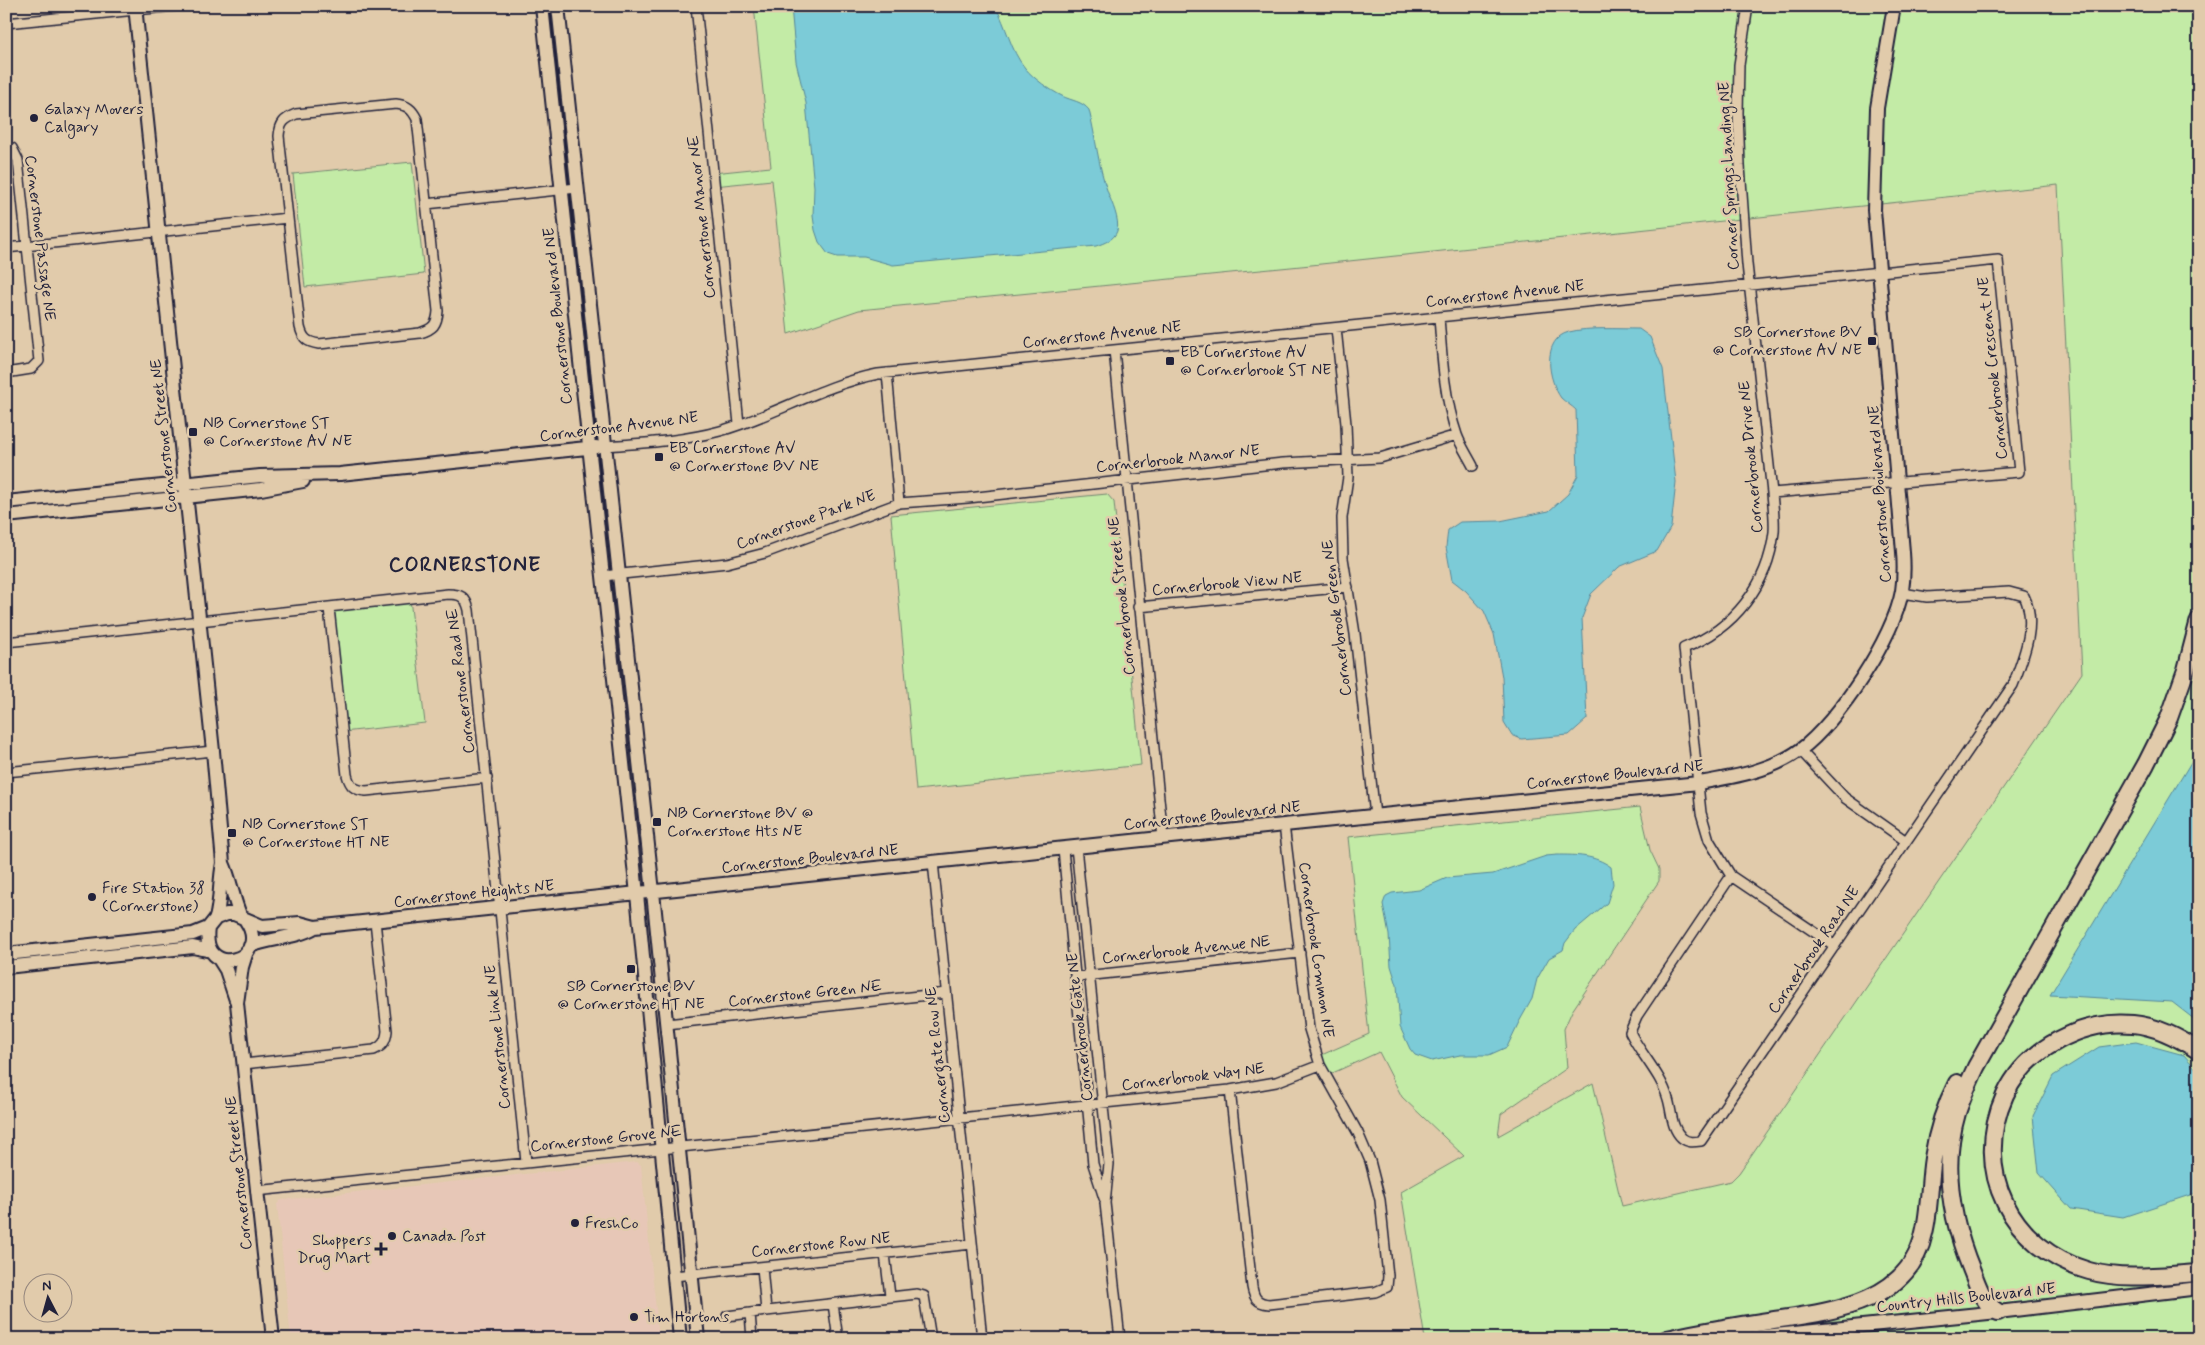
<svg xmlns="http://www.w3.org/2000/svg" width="2205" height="1345" font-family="Mynerve,sans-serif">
  <rect width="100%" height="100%" fill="#e1cbab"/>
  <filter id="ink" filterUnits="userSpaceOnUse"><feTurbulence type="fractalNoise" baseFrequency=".02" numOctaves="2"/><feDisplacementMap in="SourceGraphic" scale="10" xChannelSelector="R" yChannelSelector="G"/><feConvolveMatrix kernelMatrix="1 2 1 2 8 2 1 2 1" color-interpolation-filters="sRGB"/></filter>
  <g filter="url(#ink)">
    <path fill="#e7c7b7" d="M637 1162 641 1165 659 1339H291L277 1204 281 1200Z"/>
    <path fill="#c3eba6" stroke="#728670" d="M754 6H2199V1339H1425L1401 1192 1464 1156 1402 1097 1379 1052 1326 1076 1317 1057 1369 1034 1348 837 1640 807 1650 850 1659 869V881L1572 1011 1564 1029 1567 1068 1501 1114 1498 1136 1593 1083 1622 1206 1731 1181 1739 1173 2082 673 2058 185 1321 264 859 310 788 334 772 180 714 186 713 173 771 167Z
      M412 162 424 274 305 287 293 174Z
      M1107 494 1114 502 1141 765 916 790 891 515Z
      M410 599 425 723 343 732 329 608Z"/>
    <path fill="#7bcbd7" stroke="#578799" d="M791 6H995C1007 26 1010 50 1025 68 1034 79 1050 90 1062 96 1072 101 1082 101 1089 110 1096 138 1098 166 1108 193 1112 203 1120 220 1117 231 1114 240 1104 243 1096 246L904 264 893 265 864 257H837L828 254 819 242 815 230 813 216 814 187 806 103 796 62Z
      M1639 329 1650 337 1663 369 1676 482 1671 527 1657 551 1619 567 1591 594 1582 618 1587 719 1569 735 1521 739 1512 735 1504 722 1502 677 1494 634 1484 611 1466 591 1452 580 1446 547 1448 530 1460 522 1500 521 1549 511 1568 494 1578 475 1576 410C1572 406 1565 402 1561 398 1548 380 1541 339 1569 332 1589 327 1618 329 1639 329Z
      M2199 749V1023L2172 1002 2050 995Z
      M1557 855C1576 855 1595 855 1611 867L1613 884 1607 903 1575 930 1565 943 1563 950 1549 958 1537 979 1532 999 1519 1022 1507 1047 1489 1055H1460L1432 1061 1415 1055 1410 1049 1400 1027 1397 985 1391 966 1389 935 1383 904 1386 896 1392 893 1419 890 1447 878 1493 874 1546 856Z
      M2136 1042 2184 1055 2199 1072V1192L2123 1217 2071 1209 2039 1173 2033 1116 2053 1076 2099 1047Z"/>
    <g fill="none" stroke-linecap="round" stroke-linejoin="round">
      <defs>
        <path id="street" d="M696 6 739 424
          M1748 6 1739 65 1738 113 1740 166 1747 264 1772 493C1773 506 1775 520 1774 532 1768 585 1734 629 1684 648L1701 813 1709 840 1731 876 1835 946
          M6 23 176 6
          M396 104C407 105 412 109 417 119L438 311C437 325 433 329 420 333L319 344C307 342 303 339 300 327L279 136C280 123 284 119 296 114Z
          M6 146 12 148 18 160 39 361 31 369 6 373
          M426 204 577 188
          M6 248 288 218
          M1439 317C1442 357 1444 397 1457 435 1461 446 1468 456 1473 466
          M1336 328 1346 424 1348 477 1342 518 1343 558 1355 634 1375 816
          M1114 350 1163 838
          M887 373 899 503
          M606 446C644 443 683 441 720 431 774 416 822 385 878 374L1998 260 2019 472 1772 493
          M603 576 727 563 765 553 899 503 968 498 1283 463 1380 458 1457 435
          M1138 607 1348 587
          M329 608 347 775C350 786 354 790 366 791L487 778
          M6 642 448 594C461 594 466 597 469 610L526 1162
          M1800 750 1845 798 1906 841
          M6 772 213 751
          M1076 847 1109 1164 1105 1203 1120 1339
          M1063 849 1093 1164 1104 1198
          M933 862 982 1339
          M1731 876 1637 1016 1630 1032C1641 1055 1661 1074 1668 1099 1672 1112 1671 1128 1682 1138 1688 1143 1694 1142 1701 1141L1712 1125 2013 685C2023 658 2038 624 2024 596L2009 592 1927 597 1902 593
          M1075 977 1300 953
          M667 1024 946 993
          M244 1064 374 1050C383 1046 386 1041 387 1031L375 921
          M1230 1090 1252 1287C1254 1298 1257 1303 1269 1304L1375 1292 1387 1287 1388 1276 1380 1200 1370 1161 1358 1133 1320 1065 1309 1029 1284 825
          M256 1191 1230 1090 1276 1082 1320 1065
          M885 1254 890 1296
          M762 1267 766 1311
          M674 1276 972 1244
          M833 1304 838 1339
          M727 1316 750 1313
          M752 1339 750 1313 917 1294 924 1296 931 1339"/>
        <path id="secondary" d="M135 6 213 751 223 863C219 882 221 900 216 918
          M542 6 637 894 680 1339
          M558 6 653 892 698 1339
          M6 502 260 476 340 474 596 447
          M6 516 261 489 303 481
          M223 863C231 881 233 899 241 917
          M208 928C200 981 273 961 246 921
          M250 946C272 938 296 938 315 927
          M247 951 242 967 237 1003 273 1339
          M6 954 193 934 208 928 216 918 227 914H234L262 926 300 923 315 927 1284 825 1699 783C1734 777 1771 771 1800 750 1838 722 1894 637 1902 591 1904 578 1904 565 1903 552L1874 210 1877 108 1894 6
          M219 959 226 970 236 1000
          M6 967 193 947 211 951
          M1736 1339 1998 1312 2199 1288"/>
        <path id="highway" d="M2199 1051C2179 1038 2157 1026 2133 1024 2083 1019 2026 1049 2005 1095 1971 1170 2011 1249 2089 1271 2124 1281 2163 1275 2199 1273
          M1998 1312C1983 1304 1978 1286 1972 1271 1951 1220 1941 1167 1957 1113 1962 1097 1969 1082 1976 1067L2146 764 2169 718 2186 670 2199 620
          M1667 1339C1700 1332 1734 1326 1768 1321 1827 1312 1909 1305 1924 1233 1930 1209 1929 1183 1933 1158 1937 1132 1945 1106 1957 1083"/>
      </defs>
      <use href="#street" stroke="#22223b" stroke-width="12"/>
      <use href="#secondary" stroke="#22223b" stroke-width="16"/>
      <use href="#highway" stroke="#22223b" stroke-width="20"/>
      <use href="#street" stroke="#e1cbab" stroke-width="9"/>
      <use href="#secondary" stroke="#e1cbab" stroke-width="12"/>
      <use href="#highway" stroke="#e1cbab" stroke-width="16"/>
    </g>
  </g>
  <g fill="#22223b" stroke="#e1cbab" stroke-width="2">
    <circle cx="34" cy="118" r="5"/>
    <rect x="1867" y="336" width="10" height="10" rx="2.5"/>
    <rect x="1165" y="356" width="10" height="10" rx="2.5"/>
    <rect x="188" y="427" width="10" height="10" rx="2.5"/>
    <rect x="654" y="452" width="10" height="10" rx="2.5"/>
    <rect x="652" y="817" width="10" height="10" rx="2.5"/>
    <rect x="227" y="828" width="10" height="10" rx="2.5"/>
    <circle cx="92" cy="897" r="5"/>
    <rect x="626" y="964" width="10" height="10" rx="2.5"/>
    <circle cx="575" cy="1223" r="5"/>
    <circle cx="392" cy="1236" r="5"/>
    <path d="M378.5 1241.5h5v5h5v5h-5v5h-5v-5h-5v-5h5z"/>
    <circle cx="634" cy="1317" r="5"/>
  </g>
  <g text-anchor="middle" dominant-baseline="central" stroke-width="5" stroke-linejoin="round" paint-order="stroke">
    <g font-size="16" fill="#22223b" stroke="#e1cbab" text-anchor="start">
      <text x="44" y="109">Galaxy Movers<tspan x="44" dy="18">Calgary</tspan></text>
      <text x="1862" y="332" text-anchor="end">SB Cornerstone BV<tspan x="1862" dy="18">@ Cornerstone AV NE</tspan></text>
      <text x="1180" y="352">EB Cornerstone AV<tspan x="1180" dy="18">@ Cornerbrook ST NE</tspan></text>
      <text x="203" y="423">NB Cornerstone ST<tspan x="203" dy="18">@ Cornerstone AV NE</tspan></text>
      <text x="669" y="448">EB Cornerstone AV<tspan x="669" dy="18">@ Cornerstone BV NE</tspan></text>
      <text x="667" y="813">NB Cornerstone BV @<tspan x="667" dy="18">Cornerstone Hts NE</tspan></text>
      <text x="242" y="824">NB Cornerstone ST<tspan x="242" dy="18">@ Cornerstone HT NE</tspan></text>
      <text x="102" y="888">Fire Station 38<tspan x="102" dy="18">(Cornerstone)</tspan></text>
      <text x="631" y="986" text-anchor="middle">SB Cornerstone BV<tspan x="631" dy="18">@ Cornerstone HT NE</tspan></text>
      <text x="585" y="1223">FreshCo</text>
      <text x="402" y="1236">Canada Post</text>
      <text x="371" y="1240" text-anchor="end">Shoppers<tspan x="371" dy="18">Drug Mart</tspan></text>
      <text x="644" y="1317">Tim Hortons</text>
    </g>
    <g font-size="16" fill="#22223b" stroke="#e1cbab">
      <text transform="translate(1729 176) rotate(-93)">Corner Springs Landing NE</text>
      <text transform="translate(702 217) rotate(-96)">Cornerstone Manor NE</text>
      <text transform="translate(40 238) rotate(83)">Cornerstone Passage NE</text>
      <text transform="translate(1505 294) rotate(-6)">Cornerstone Avenue NE</text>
      <text transform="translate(558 316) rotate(-96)">Cornerstone Boulevard NE</text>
      <text transform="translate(1102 335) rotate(-6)">Cornerstone Avenue NE</text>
      <text transform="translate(1993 368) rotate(-96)">Cornerbrook Crescent NE</text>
      <text transform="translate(619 427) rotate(-7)">Cornerstone Avenue NE</text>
      <text transform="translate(164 436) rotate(-96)">Cornerstone Street NE</text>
      <text transform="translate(1751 457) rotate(-95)">Cornerbrook Drive NE</text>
      <text transform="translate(1178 459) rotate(-6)">Cornerbrook Manor NE</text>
      <text transform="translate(1880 494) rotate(-94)">Cornerstone Boulevard NE</text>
      <text transform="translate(806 520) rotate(-20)">Cornerstone Park NE</text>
      <text transform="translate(1227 584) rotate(-5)">Cornerbrook View NE</text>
      <text transform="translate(1122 596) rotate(-96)">Cornerbrook Street NE</text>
      <text transform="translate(1337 618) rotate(-97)">Cornerbrook Green NE</text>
      <text transform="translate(461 681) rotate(-97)">Cornerstone Road NE</text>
      <text transform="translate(1615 775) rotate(-6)">Cornerstone Boulevard NE</text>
      <text transform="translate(1212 816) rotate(-6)">Cornerstone Boulevard NE</text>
      <text transform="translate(810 859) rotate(-6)">Cornerstone Boulevard NE</text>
      <text transform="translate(474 894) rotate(-6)">Cornerstone Heights NE</text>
      <text transform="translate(1186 950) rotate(-6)">Cornerbrook Avenue NE</text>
      <text transform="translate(1316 950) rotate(82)">Cornerbrook Common NE</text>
      <text transform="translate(1814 950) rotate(-56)">Cornerbrook Road NE</text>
      <text transform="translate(805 994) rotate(-6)">Cornerstone Green NE</text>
      <text transform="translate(1080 1027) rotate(-96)">Cornerbrook Gate NE</text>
      <text transform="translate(498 1037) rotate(-96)">Cornerstone Link NE</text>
      <text transform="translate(938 1055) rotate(-96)">Cornergate Row NE</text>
      <text transform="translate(1193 1077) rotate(-7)">Cornerbrook Way NE</text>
      <text transform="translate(606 1139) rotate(-6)">Cornerstone Grove NE</text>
      <text transform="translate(239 1173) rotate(-96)">Cornerstone Street NE</text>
      <text transform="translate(821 1245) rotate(-6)">Cornerstone Row NE</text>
      <text transform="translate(1966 1298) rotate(-6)">Country Hills Boulevard NE</text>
    </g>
    <g font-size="21" font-weight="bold" letter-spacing="1" fill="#22223b" stroke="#e1cbab">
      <text x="465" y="565">CORNERSTONE</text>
    </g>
  </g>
  <rect width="2205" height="1345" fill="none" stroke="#e1cbab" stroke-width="25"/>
  <rect x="12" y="12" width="2180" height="1320" fill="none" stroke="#22223b" stroke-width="2" filter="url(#ink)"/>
  <g transform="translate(48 1298) rotate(354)"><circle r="24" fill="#e1cbab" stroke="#95877e"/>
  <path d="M0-4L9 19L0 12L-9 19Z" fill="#22223b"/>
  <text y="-8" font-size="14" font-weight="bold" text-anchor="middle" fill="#22223b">N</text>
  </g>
</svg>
